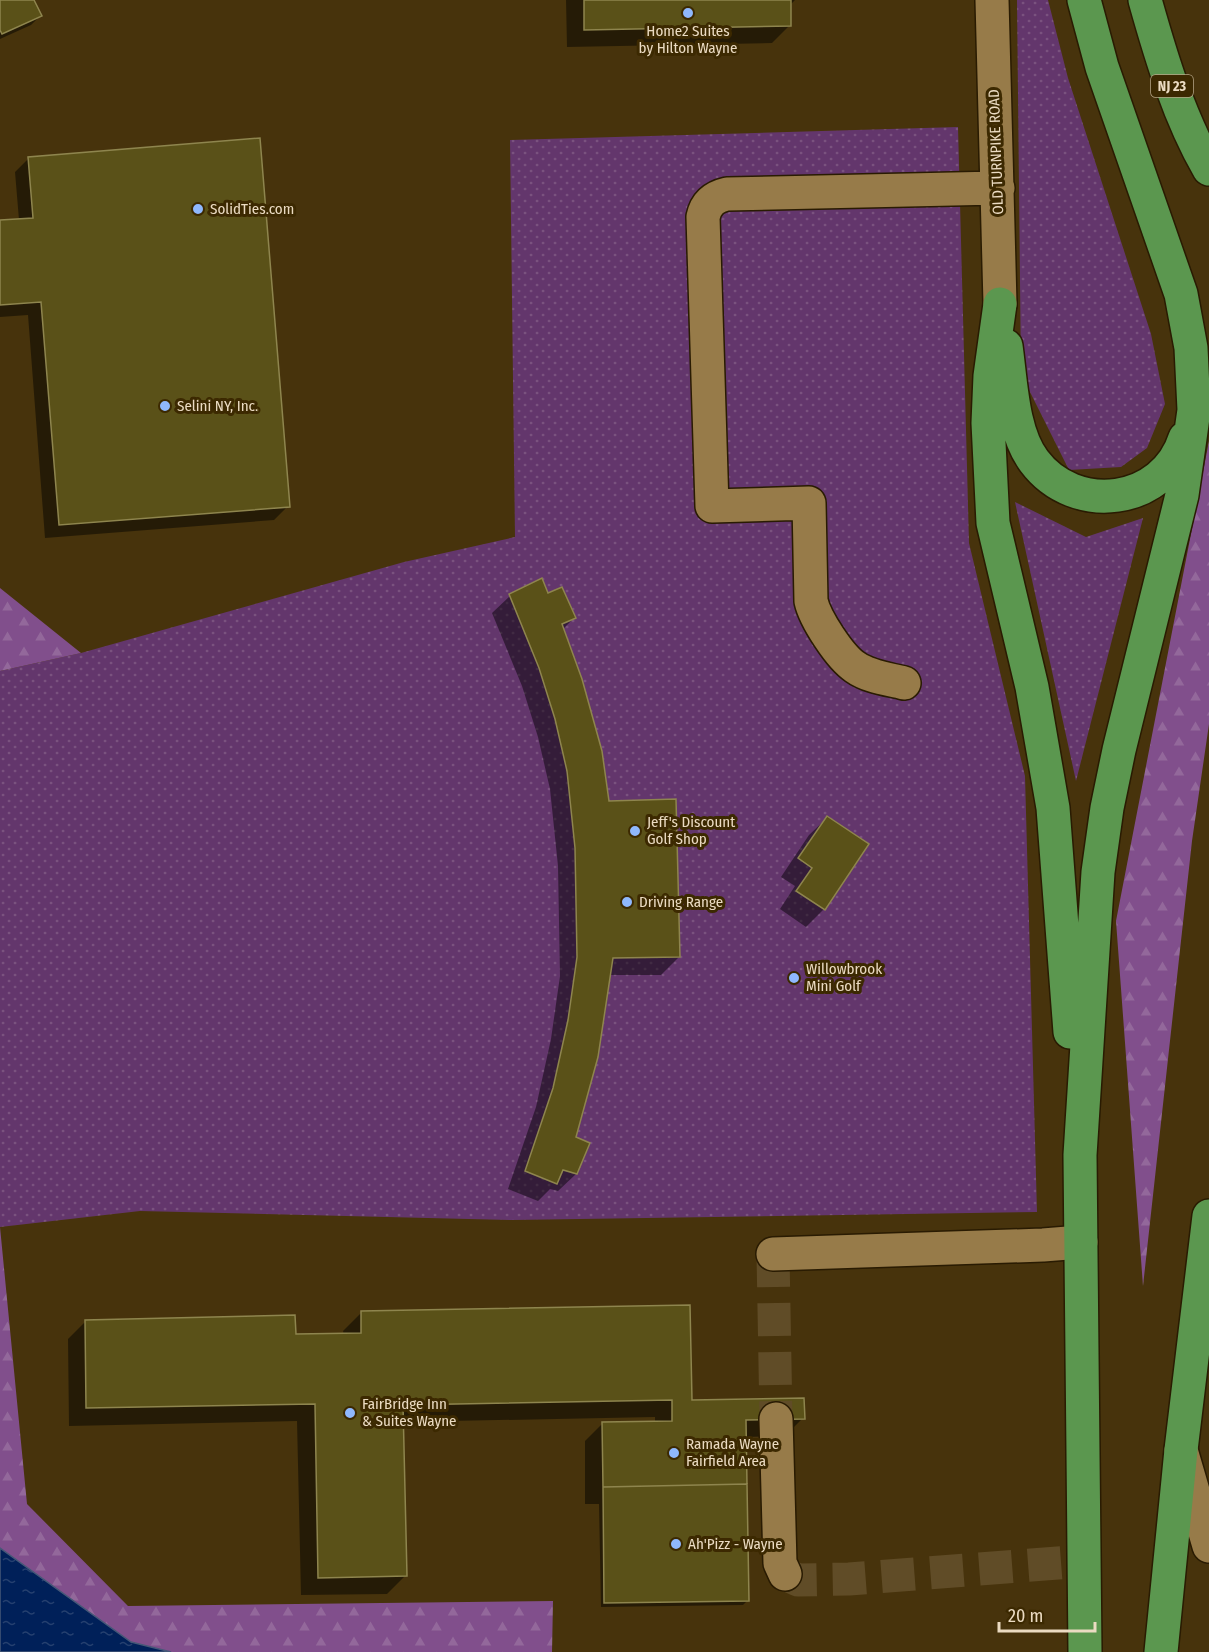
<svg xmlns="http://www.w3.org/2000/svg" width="1209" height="1652" font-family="'Fira Sans Condensed',sans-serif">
  <defs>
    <pattern id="grass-dots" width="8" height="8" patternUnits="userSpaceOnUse" patternTransform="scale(1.5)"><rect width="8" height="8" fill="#63366c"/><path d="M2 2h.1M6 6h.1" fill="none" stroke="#7a527f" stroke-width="1.8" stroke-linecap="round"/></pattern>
    <pattern id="forest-firs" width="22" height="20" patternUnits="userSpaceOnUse" patternTransform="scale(1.5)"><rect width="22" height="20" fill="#814f8c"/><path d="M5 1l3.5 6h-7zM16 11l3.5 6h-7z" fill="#93689b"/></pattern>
    <pattern id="water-ripples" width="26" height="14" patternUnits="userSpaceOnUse" patternTransform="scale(1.5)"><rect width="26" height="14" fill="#002059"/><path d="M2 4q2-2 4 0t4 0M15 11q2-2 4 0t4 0" fill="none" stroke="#25406f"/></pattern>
  </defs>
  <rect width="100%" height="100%" fill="#47330c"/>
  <path fill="url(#grass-dots)" d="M1017 0H1048L1068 78 1151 334 1165 404 1147 448 1121 467 1069 470 1021 374Z
    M958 127 969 543 1025 776 1037 1212 512 1220 140 1211 0 1227V671L81 653 404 562 515 537 510 140Z
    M1015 502 1086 537 1143 518 1076 781Z"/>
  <path fill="url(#forest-firs)" d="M1209 441V724L1192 841 1143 1286 1116 921Z
    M0 588 81 653 0 671Z
    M0 1227 27 1504 128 1606 553 1601 552 1652H0Z"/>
  <path fill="url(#water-ripples)" stroke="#465878" stroke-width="1.5" d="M0 1548 131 1642 171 1652H0Z"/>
  <path fill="#0007" d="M0 0H33L40 16 31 25 0 39Z
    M566 0H795L790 5V25L772 43 567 47Z
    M29 158 288 506 274 520 45 538 28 315 0 317V222L19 220 15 172Z
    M548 595 574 618 562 630 608 803 679 957 661 975H609L574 1138 576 1174 558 1191 550 1189 538 1201 508 1189 536 1107 551 1039 560 976 558 866 550 789 538 737 522 686 492 613 510 596Z
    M827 818 824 909 806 927 780 909 795 886 781 877 809 835Z
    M361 1313 691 1402 803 1418 785 1436 744 1437 747 1601 743 1605 601 1607 599 1504H585V1441L602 1424 655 1423V1417L402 1422 405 1576 387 1594 301 1595 297 1421 69 1426 68 1339 86 1321 295 1336 344 1335 343 1331Z"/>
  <path fill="#5a5118" stroke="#8e854e" stroke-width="1.5" d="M0 0H34L42 16 2 34 0 30Z
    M584 0H791V26L584 30Z
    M260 138 290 507 59 525 41 302 0 305V220L33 218 28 157Z
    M542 578 548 593 562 587 576 618 562 624 582 679 602 751 609 801 676 799 680 957 613 958 598 1057 576 1137 590 1143 577 1174 563 1170 557 1184 525 1171 553 1088 568 1020 577 957 575 848 567 771 555 719 539 668 509 594Z
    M827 816 869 844 825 910 796 891 812 868 798 858Z
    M690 1305 692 1400 804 1398 805 1419 746 1420 747 1484 603 1487 602 1422 672 1421V1400L403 1405 407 1576 318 1578 315 1404 86 1408 85 1320 295 1315 296 1334 361 1333V1311Z
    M747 1484 749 1601 604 1603 603 1487Z"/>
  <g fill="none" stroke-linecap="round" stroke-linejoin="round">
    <path stroke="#604c27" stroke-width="33" stroke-dasharray="33 16" stroke-linecap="butt" d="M773 1254 776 1419
      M785 1574 798 1580 849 1579 1084 1561"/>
    <defs>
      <path id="minor" d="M992 0 1000 304
        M904 683C888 679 869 677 855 667 840 657 815 619 811 601L809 503 712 506 703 217C706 203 714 197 727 194L998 188
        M773 1254 1043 1245 1081 1242
        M776 1419 780 1563 785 1574
        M1181 1450 1209 1546"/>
      <path id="highway" d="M1084 0 1102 67 1181 294 1191 348 1194 410 1182 495 1119 750 1107 808 1098 872 1080 1155 1085 1652
        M1145 0C1161 57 1179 117 1209 169
        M1000 304 990 376 988 423 993 523 1032 687 1053 808 1070 1032
        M1006 346C1011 381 1012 432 1034 461 1075 516 1164 505 1185 438
        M1161 1652 1181 1450 1209 1216"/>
    </defs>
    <use href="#minor" stroke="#291b02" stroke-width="36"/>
    <use href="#highway" stroke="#291b02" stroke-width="36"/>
    <use href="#minor" stroke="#977b49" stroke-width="33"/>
    <use href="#highway" stroke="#5b974f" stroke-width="33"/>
  </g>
  <g fill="#8fb8fd" stroke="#3c2901" stroke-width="2">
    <circle cx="688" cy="13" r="6"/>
    <circle cx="198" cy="209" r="6"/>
    <circle cx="165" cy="406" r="6"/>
    <circle cx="635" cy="831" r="6"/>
    <circle cx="627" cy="902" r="6"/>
    <circle cx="794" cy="978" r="6"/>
    <circle cx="350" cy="1413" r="6"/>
    <circle cx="674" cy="1453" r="6"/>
    <circle cx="676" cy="1544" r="6"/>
  </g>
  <g text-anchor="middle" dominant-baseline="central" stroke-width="6" stroke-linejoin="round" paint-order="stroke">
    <rect fill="#3c2901" stroke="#b6a688" stroke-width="1.5" x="1151" y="75" width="42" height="22" rx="4.5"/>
    <g font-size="14" font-weight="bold" fill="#ebdbc2">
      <text x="1172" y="86">NJ 23</text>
    </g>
    <g font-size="15" fill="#ebdbc2" stroke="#3c2901" text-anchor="start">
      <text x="688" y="31" text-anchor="middle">Home2 Suites<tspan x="688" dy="17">by Hilton Wayne</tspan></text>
      <text x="210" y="209">SolidTies.com</text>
      <text x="177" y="406">Selini NY, Inc.</text>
      <text x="647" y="822">Jeff's Discount<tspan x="647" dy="17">Golf Shop</tspan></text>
      <text x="639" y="902">Driving Range</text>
      <text x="806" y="969">Willowbrook<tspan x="806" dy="17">Mini Golf</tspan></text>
      <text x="362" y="1404">FairBridge Inn<tspan x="362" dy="17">&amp; Suites Wayne</tspan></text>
      <text x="686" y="1444">Ramada Wayne<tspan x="686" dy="17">Fairfield Area</tspan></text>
      <text x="688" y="1544">Ah'Pizz - Wayne</text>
    </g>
    <g font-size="15" fill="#ebdbc2" stroke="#3c2901">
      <text transform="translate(996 152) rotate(-92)">OLD TURNPIKE ROAD</text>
    </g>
  </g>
  <path d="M999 1622v9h96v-9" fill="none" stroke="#ebdbc2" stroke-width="3"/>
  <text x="1008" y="1622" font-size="18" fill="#ebdbc2" stroke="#3c2901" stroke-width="4.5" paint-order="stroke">20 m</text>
</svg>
